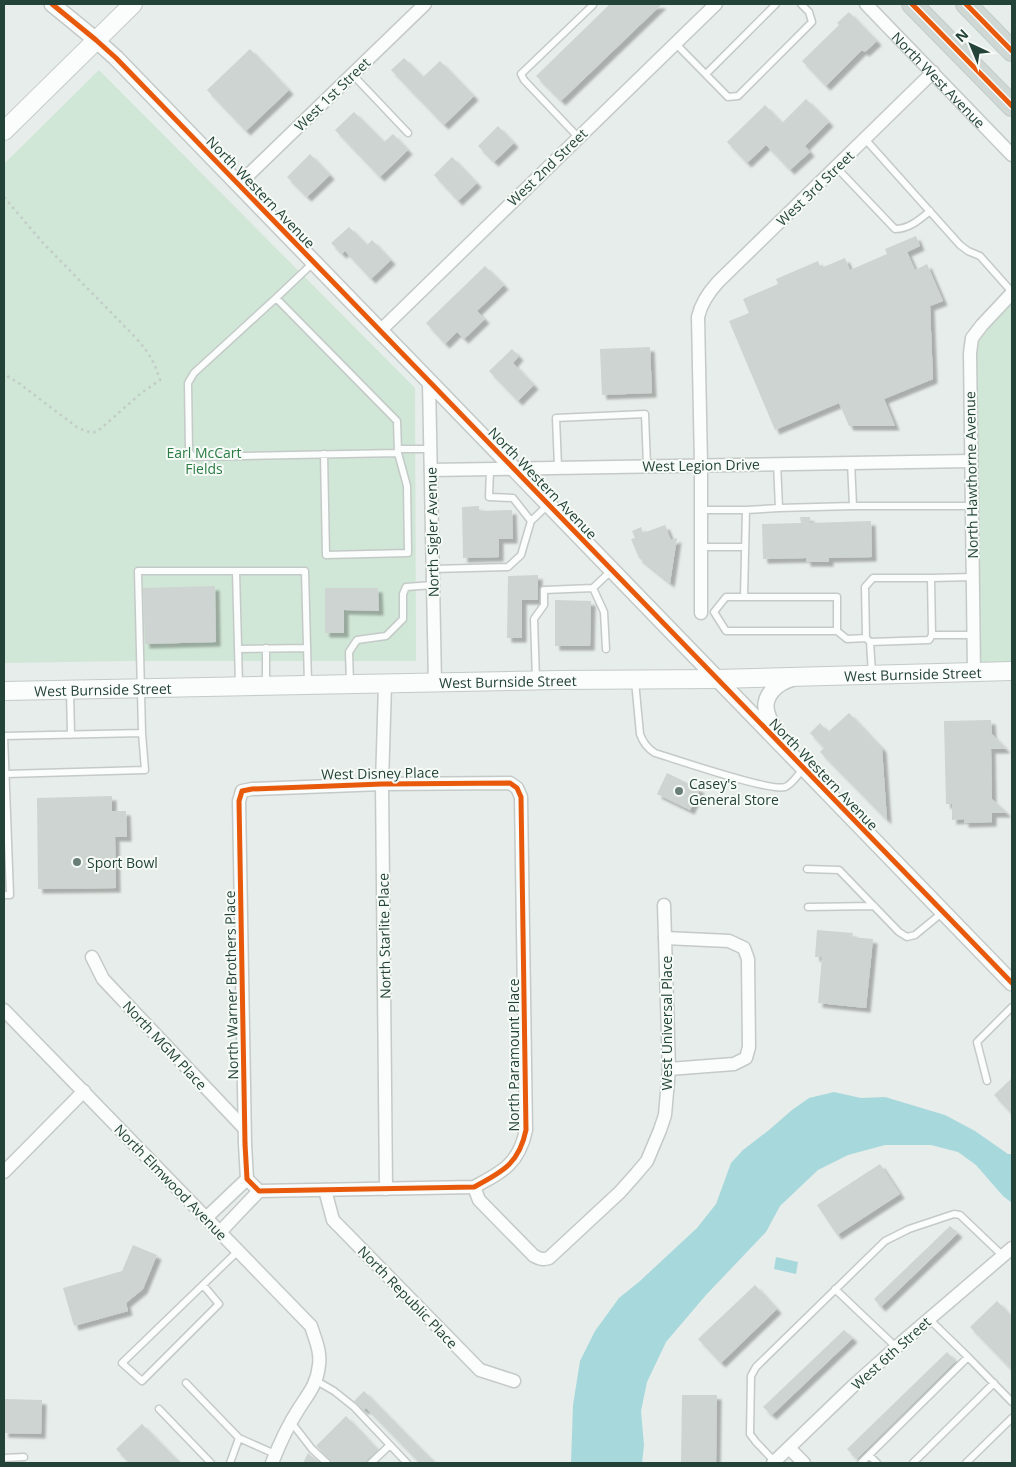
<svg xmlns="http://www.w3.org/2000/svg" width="1016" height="1467" font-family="'Open Sans',sans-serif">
  <defs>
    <filter id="shadow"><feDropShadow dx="4.5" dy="4.5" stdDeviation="1" flood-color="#0004"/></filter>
  </defs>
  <rect width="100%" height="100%" fill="#e7edea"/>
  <path fill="#d0e6d6" d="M99 70 415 388 416 661H127L4 663V164Z
    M1012 293V671L974 672 970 353 982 325Z"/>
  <path fill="#a7d8dc" d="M834 1092 861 1098 885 1097 945 1115 975 1131 1008 1154H1012V1203L1003 1196 976 1165 958 1152 931 1145H885L848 1155 818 1170 780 1206 766 1232 706 1295 666 1342 647 1382 641 1411 644 1445 642 1463H571L573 1405 580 1361 595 1331 619 1298 640 1281 697 1228 716 1204 731 1163 743 1150 769 1130 792 1110 809 1098Z
    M776 1257 798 1262 796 1274 774 1269Z"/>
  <path fill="#ced4d1" filter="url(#shadow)" d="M610 4H662L561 101 536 76Z
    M849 12 877 41 865 52 862 50 826 86 802 61 839 25 837 23Z
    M250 49 289 90 246 131 207 90Z
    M404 58 423 77 440 61 474 96 444 125 391 70Z
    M806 99 829 122 805 146 810 152 790 170 766 145 747 163 727 142 765 105 782 123Z
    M354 112 384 142 393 134 408 150 380 177 335 130Z
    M498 126 514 143 494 162 478 146Z
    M310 154 330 175 307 197 287 177Z
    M452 157 477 183 458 201 434 175Z
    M349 227 367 245 372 240 391 260 371 279 345 251 342 254 331 243Z
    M916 236 920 246 907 252 915 270 927 264 943 301 930 306 933 379 884 399 895 426H849L839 403 775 430 729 321 749 313 743 299 778 284 776 279 818 261 821 268 845 258 850 270 887 254 885 249Z
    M485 266 504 285 477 311 485 319 464 339 457 332 445 344 426 323Z
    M650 347 652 393 602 395 600 349Z
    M512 349 519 356 513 363 534 385 518 401 489 371Z
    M479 506V511L512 510 513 539H499V557L463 558 462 507Z
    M800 517H810V523L871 521 872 557 829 558V562H806V558L763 559 762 524 801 523Z
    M665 525 671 540 677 538 670 583 639 558 631 539 635 538 632 531 641 527 643 533Z
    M538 575V600H522V638H507L508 576Z
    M215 586 216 642 145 644 143 588Z
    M325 588H378L379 611 344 610V633H325Z
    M555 600 591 601 590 646H555Z
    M849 713 882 748 887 820 820 752 824 748 810 733 820 723 828 732Z
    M991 720 992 734 1006 749H991L992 799 1007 813H992V822L964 823V819L952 820V804H946L944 721Z
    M667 773 700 789 690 810 657 794Z
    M112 796V811H126L127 837H115L116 888 38 889 37 798Z
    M817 930 853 933 852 937 873 939 866 1008 818 1003 822 957H815Z
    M1012 1078V1114L994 1095Z
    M880 1164 900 1194 837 1235 817 1205Z
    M950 1226 958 1233 881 1307 874 1299Z
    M133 1245 157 1255 143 1289 126 1303 128 1311 74 1326 63 1288 122 1271Z
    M755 1285 777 1309 721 1363 698 1339Z
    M997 1301 1012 1317V1370L970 1327Z
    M844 1330 853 1338 772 1415 763 1407Z
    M947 1352 956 1361 857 1459 847 1449Z
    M364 1391 435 1463H420L366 1408 364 1410 354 1401Z
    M682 1395H717L716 1463H681Z
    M4 1399 42 1400 41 1434 4 1433Z
    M346 1416 378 1450 368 1459 366 1463H332L330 1459 316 1446Z
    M142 1424 180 1463H130L116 1449Z
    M308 1453 320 1463H303Z"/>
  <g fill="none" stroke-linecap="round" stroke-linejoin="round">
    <defs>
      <path id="service" d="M675 43 728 97 738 96 812 22 809 12 801 4
        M352 74 408 133
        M706 74 776 4
        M578 137 524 80 521 74 593 5
        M865 139 960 245 968 251 980 256 1012 292
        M836 167 895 229C909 229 919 220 930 211
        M276 298 194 373 188 383 189 452 194 457 398 453 397 421 276 298 314 262
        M398 449H431
        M324 454 326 555 408 553 407 486 398 453
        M851 462 853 506
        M558 467 556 418 645 414 647 466
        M490 469 489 497 513 498 531 521
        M779 508 853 506H972
        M701 510H746L744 597
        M746 510 779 508 777 463
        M701 547H745
        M433 569 508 567 521 555 531 521 548 505
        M236 571 239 685
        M973 577 931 578 932 635H974
        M593 588 604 612 606 649
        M726 597H837V631H726L714 612Z
        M837 631 847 639 866 638
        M870 642 866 638 865 587 873 578H931
        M238 649 307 648
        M872 673 870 642 929 640 932 635
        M536 680 534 619 544 605V590L593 588 612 570
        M635 681 640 734C643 743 647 748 655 753 675 759 770 792 785 787 792 785 798 774 804 768
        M350 683 349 652 357 640 386 636 403 619V594L406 587 433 585
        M266 685V648
        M70 691 71 735
        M4 736 142 733 138 571H305L308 684
        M6 774 145 770 142 733
        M807 869 839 870 899 932 907 937 915 935 943 912
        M4 895H10L4 736
        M808 907 874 906
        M987 1081 977 1042 1012 1007
        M203 1285 219 1304 142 1381 122 1363 238 1251
        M835 1289 896 1347
        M968 1357 1012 1402
        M315 1380 334 1391 354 1407 407 1463
        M186 1383 239 1438
        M159 1409 211 1463
        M291 1422 312 1449 327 1463
        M869 1455 877 1463
        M4 1458 24 1457
        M775 1462 756 1442 750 1434 751 1376 756 1367 885 1241 909 1229 954 1214 960 1215 1003 1256
        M230 1463 239 1438 275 1454
        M371 1463 390 1445
        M861 1463 968 1357 929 1319
        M913 1463 994 1383
        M966 1463 1012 1418"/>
      <g id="minor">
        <path id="s1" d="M866 4 1012 155"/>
        <path d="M239 184 425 4"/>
        <path d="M380 331 716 4"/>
        <path d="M429 382 435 683"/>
        <path d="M431 470 971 461"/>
        <path d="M701 613V465L698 317C701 303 708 293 718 282L933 72"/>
        <path d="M974 672 970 353 972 338 982 325 1012 293"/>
        <path d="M385 684 382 784 386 1189"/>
        <path d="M510 783 517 788 521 797 526 1130C519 1164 502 1172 474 1187L259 1191 247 1179 245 1144 239 801 242 791 252 789 382 784Z"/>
        <path d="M665 938 729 941 744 948 748 959 749 1047 746 1058 734 1064 669 1069"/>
        <path d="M92 957 103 979 244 1128"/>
        <path d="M4 1010 311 1326C315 1339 321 1351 319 1365 317 1385 308 1394 298 1410 287 1427 279 1445 272 1463"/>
        <path d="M4 1172 84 1091"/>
        <path d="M474 1187 479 1200 534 1256C540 1259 543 1260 549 1258L620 1192 636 1174 647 1161 660 1130 665 1115 669 1069 664 905"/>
        <path d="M325 1190 333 1220 480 1370 514 1381"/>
        <path d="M206 1218 247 1179"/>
        <path d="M220 1232 259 1191"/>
        <path d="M789 1448 804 1463"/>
        <path d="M773 1463 853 1386 901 1343 1012 1248"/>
      </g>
      <path id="tertiary" d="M52 4 96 40 116 58 1012 983
        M778 734C774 728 770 723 768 716 760 697 777 682 794 678"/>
      <g id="secondary">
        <path d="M4 131 133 4"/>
        <path id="s2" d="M4 691 558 680 717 679 1012 671"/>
      </g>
      <path id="primary" d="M912 4 1012 106
        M966 4 1012 51"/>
    </defs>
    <use href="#service" stroke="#c4cac7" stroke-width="9"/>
    <use href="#minor" stroke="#c4cac7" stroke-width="15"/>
    <use href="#tertiary" stroke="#c4cac7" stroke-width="18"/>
    <use href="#secondary" stroke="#c3cbc7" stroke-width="20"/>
    <use href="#primary" stroke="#c2ccc8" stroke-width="22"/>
    <path stroke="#c2ccc8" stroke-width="2.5" stroke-dasharray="2.5 4" stroke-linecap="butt" d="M4 197 43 243 136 338C149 353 154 361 160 380L140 394 98 431 92 433 78 428 20 384 4 374"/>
    <use href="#service" stroke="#fbfcfc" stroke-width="6"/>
    <use href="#minor" stroke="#fbfcfc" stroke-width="12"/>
    <use href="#tertiary" stroke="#fbfcfc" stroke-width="15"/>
    <use href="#secondary" stroke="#fbfcfc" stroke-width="18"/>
    <use href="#primary" stroke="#cfd8d5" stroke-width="20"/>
    <defs>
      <path id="cycleway" d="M52 4 96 40 116 58 1012 983
        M912 4 1012 106
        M966 4 1012 51
        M510 783 517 788 521 797 526 1130C519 1164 502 1172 474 1187L259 1191 247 1179 245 1144 239 801 242 791 252 789 382 784Z"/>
    </defs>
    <use href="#cycleway" stroke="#f7fbf8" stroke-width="8"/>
    <use href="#cycleway" stroke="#e8590c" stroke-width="5"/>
  </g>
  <g fill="#687e76" stroke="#f7fbf8" stroke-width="2">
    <circle cx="679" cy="791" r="5"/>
    <circle cx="77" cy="862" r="5"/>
  </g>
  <g text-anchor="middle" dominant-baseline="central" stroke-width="4" stroke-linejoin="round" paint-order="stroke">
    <g font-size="14" fill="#234338" stroke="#f7fbf8">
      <text stroke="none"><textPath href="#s1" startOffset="105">North West Avenue</textPath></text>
      <text transform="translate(332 94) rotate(-44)">West 1st Street</text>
      <text transform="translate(547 167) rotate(-44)">West 2nd Street</text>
      <text transform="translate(815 188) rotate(-44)">West 3rd Street</text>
      <text transform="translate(261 192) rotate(46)">North Western Avenue</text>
      <text transform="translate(701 465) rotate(-1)">West Legion Drive</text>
      <text transform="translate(971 475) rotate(-91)">North Hawthorne Avenue</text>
      <text transform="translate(543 483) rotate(46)">North Western Avenue</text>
      <text transform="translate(432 532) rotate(-91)">North Sigler Avenue</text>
      <text stroke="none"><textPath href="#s2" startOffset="909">West Burnside Street</textPath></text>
      <text stroke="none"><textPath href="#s2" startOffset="504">West Burnside Street</textPath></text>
      <text stroke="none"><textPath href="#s2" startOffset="99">West Burnside Street</textPath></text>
      <text transform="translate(380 773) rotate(-1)">West Disney Place</text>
      <text transform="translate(824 774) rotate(46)">North Western Avenue</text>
      <text transform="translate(384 936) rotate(-91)">North Starlite Place</text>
      <text transform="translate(231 985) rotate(-91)">North Warner Brothers Place</text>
      <text transform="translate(666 1023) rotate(-90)">West Universal Place</text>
      <text transform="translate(165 1045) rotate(47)">North MGM Place</text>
      <text transform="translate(513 1055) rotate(-90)">North Paramount Place</text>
      <text transform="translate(171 1182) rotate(46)">North Elmwood Avenue</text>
      <text transform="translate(408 1297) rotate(46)">North Republic Place</text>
      <text transform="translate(891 1353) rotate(-42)">West 6th Street</text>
    </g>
    <g font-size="14" fill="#2a7c45" stroke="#f7fbf8">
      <text x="204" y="452">Earl McCart<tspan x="204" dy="16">Fields</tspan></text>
    </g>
    <g font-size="14" fill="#234338" stroke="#f7fbf8" text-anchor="start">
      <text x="689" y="783">Casey's<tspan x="689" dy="16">General Store</tspan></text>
      <text x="87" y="862">Sport Bowl</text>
    </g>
  </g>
  <rect width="1016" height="1467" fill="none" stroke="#234338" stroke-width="10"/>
  <g transform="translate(971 45) rotate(316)" stroke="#f7fbf8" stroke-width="4" paint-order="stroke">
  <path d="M0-4L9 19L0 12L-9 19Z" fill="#234338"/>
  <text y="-8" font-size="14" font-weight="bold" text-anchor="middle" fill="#234338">N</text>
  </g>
</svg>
